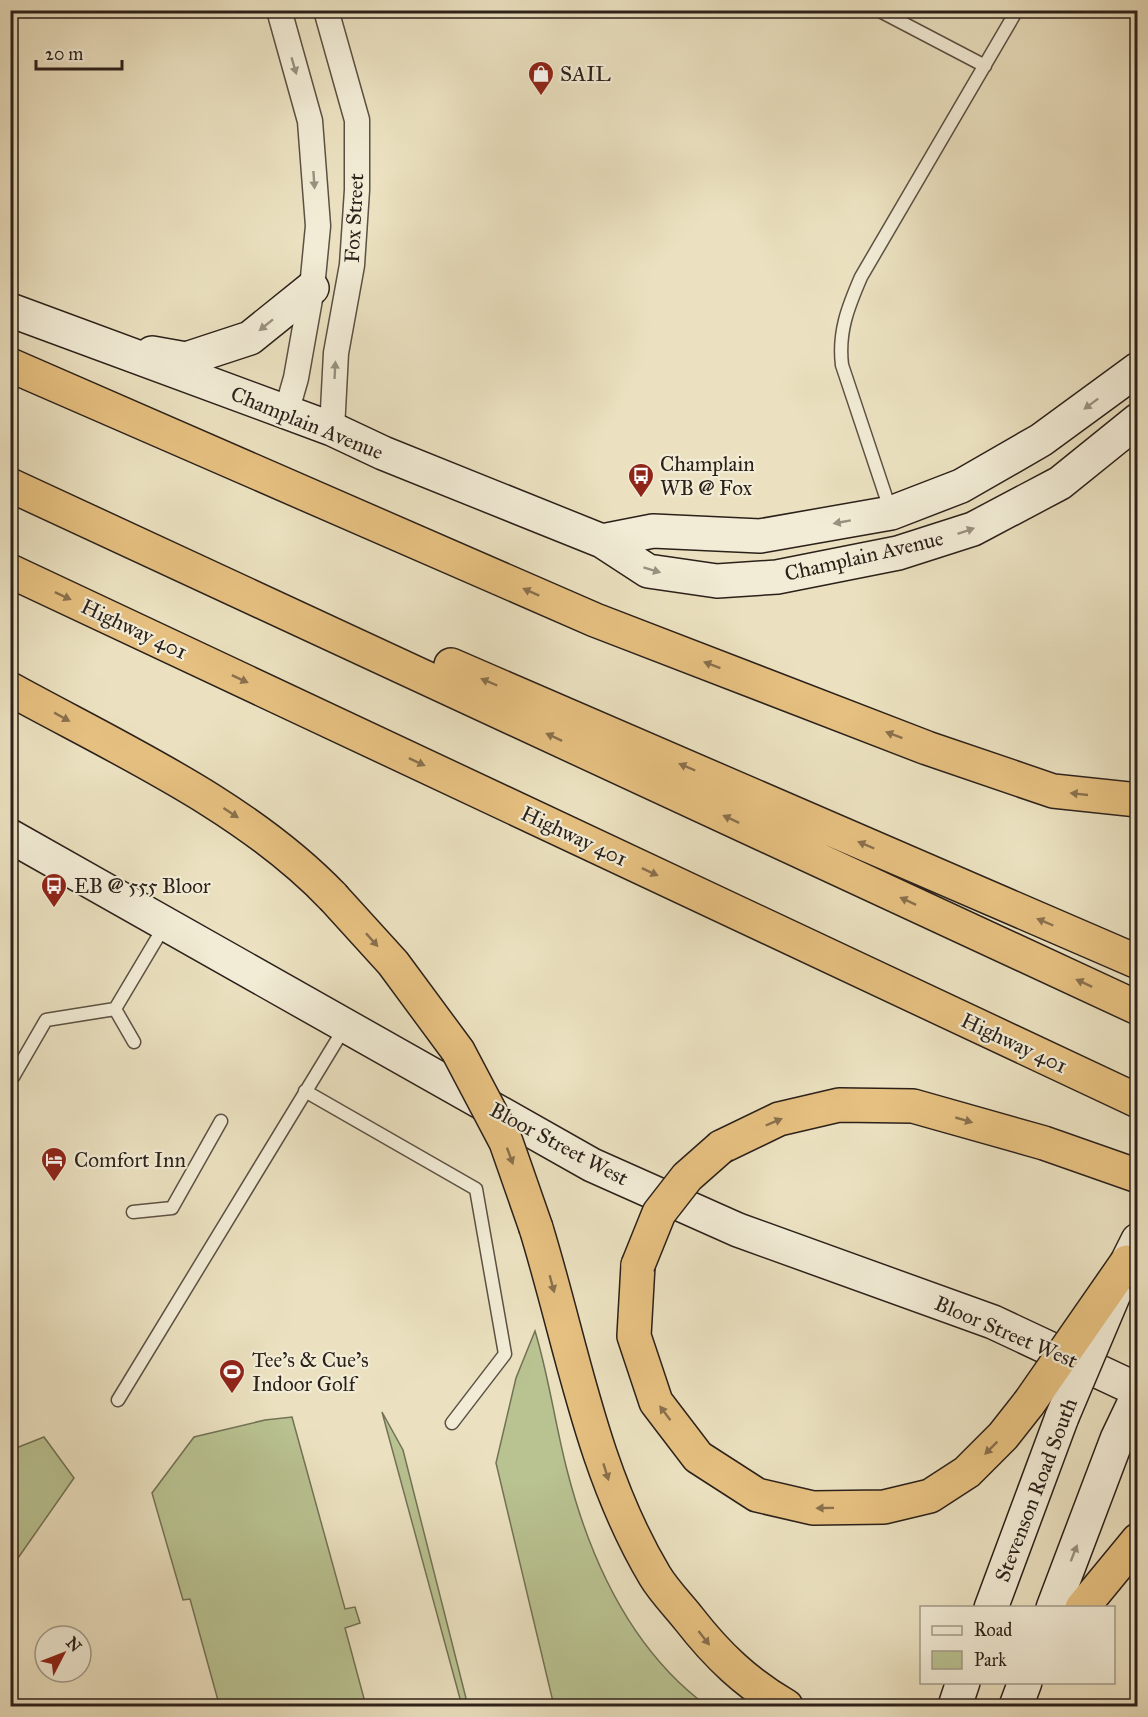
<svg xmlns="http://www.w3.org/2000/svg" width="1148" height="1717" font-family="'IM FELL Great Primer',serif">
  <rect width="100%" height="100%" fill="#ebe1c0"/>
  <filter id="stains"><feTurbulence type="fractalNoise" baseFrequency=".00333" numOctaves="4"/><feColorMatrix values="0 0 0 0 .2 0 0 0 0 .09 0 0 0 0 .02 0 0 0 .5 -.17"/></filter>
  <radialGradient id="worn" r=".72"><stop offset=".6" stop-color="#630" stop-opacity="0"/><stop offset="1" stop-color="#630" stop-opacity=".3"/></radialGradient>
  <path fill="#b9c291" stroke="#727256" stroke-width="1.5" d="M535 1331C549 1377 555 1424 567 1470 590 1560 630 1649 707 1706H554L496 1463 516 1378Z
    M382 1412 403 1450 468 1706H462Z
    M292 1417 345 1609 355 1607 360 1623 345 1628 366 1706H215L219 1704 190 1599 183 1600 152 1493 194 1437 265 1420Z
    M44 1437 74 1478 11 1568V1450Z"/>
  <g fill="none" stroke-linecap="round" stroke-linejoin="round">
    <defs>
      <path id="lane" d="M878 10 985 66
        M891 512 842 365C838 332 848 307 861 277L1017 10
        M115 1009 165 925
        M115 1009 134 1042
        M13 1077 46 1020 115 1009
        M305 1091 476 1189 505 1354 452 1423
        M133 1212 172 1208 221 1121
        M118 1400 345 1027"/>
      <path id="street" d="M279 10 310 121 318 226 312 288 296 378 286 413
        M326 10 357 120V190L352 265 336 353 332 429"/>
      <path id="secondary" d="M10 310 332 429 383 453 602 541 648 571 717 581 777 577 898 553 973 529 1060 483 1138 420
        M152 353 186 359 250 338 312 288
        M602 541 653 531 760 536 891 513 961 486 1041 440 1138 369
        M10 836 592 1165 738 1230 993 1322 1138 1390
        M1127 1262 1138 1240
        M991 1608 1062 1417
        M1053 1608 1117 1439 1138 1395
        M955 1706 963 1682
        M1016 1706 1025 1682"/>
      <path id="highway" d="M10 365 595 620 927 748 1053 791 1138 800
        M10 485 1138 1008
        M10 571 1138 1101
        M451 665 1138 962
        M10 689C119 749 246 806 333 897
        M721 1147 779 1119 839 1105 913 1106 1044 1143 1138 1176
        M536 1228C572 1345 591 1469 655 1576 664 1591 678 1605 689 1619 717 1655 746 1683 786 1706
        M638 1265 634 1336 656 1402 698 1457 757 1495 813 1508 884 1507 930 1496 967 1472 1003 1436 1029 1403
        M1082 1608 1138 1540"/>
    </defs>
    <use href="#lane" stroke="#5c5144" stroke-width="15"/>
    <use href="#street" stroke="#5c5144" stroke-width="27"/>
    <use href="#secondary" stroke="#2c211a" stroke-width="36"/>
    <use href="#highway" stroke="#2c211a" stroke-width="36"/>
    <use href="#lane" stroke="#f2ecd6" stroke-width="12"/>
    <use href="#street" stroke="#f2ecd6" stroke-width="24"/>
    <use href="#secondary" stroke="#f2ecd6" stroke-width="33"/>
    <use href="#highway" stroke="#e6c080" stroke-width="33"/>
    <defs>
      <path id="secondary-bridge" d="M1062 1417 1114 1294"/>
      <path id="highway-bridge" d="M333 897 393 963 458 1051 506 1142 536 1228
        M638 1265 659 1213 687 1177 721 1147
        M1029 1403 1127 1262"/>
    </defs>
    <use href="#secondary-bridge" stroke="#2c211a" stroke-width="36" stroke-linecap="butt"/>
    <use href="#highway-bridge" stroke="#2c211a" stroke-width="36" stroke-linecap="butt"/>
    <use href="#secondary-bridge" stroke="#f2ecd6" stroke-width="33"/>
    <use href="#highway-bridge" stroke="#e6c080" stroke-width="33"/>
  </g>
  <defs><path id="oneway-solid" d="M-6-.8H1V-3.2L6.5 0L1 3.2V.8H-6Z" transform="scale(1.5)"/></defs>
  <g fill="#999181">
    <use href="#oneway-solid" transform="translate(294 66) rotate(74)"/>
    <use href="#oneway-solid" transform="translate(314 180) rotate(86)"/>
    <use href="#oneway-solid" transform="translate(266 325) rotate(141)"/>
    <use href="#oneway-solid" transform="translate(335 370) rotate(-87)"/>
    <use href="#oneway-solid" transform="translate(1091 404) rotate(143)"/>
    <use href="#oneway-solid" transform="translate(842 522) rotate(170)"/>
    <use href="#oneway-solid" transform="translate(966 531) rotate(-19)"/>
    <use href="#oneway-solid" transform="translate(652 570) rotate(17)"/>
    <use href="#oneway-solid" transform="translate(1074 1553) rotate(-69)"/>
  </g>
  <g fill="#89704d">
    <use href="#oneway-solid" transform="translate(531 592) rotate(-156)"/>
    <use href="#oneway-solid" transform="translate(63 596) rotate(25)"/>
    <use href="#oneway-solid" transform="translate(712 665) rotate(-159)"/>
    <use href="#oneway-solid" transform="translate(240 679) rotate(25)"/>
    <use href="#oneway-solid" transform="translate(489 682) rotate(-157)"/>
    <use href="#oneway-solid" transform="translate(62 717) rotate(29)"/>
    <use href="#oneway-solid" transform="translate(894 735) rotate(-159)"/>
    <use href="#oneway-solid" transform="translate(554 737) rotate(-155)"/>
    <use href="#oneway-solid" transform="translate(417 762) rotate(25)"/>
    <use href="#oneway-solid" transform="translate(687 767) rotate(-157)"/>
    <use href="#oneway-solid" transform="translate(1079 794) rotate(-174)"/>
    <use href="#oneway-solid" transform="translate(231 813) rotate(33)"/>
    <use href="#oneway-solid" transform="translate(731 819) rotate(-155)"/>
    <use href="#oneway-solid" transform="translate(866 845) rotate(-157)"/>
    <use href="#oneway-solid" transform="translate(650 872) rotate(25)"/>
    <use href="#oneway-solid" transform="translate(908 901) rotate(-155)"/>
    <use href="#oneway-solid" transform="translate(1045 922) rotate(-157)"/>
    <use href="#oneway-solid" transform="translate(372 940) rotate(48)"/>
    <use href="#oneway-solid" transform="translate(1084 983) rotate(-155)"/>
    <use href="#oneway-solid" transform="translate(964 1120) rotate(16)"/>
    <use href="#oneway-solid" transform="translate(774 1122) rotate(-23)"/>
    <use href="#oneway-solid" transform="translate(510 1156) rotate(70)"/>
    <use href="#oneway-solid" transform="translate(552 1284) rotate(75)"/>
    <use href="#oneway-solid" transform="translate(665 1413) rotate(-127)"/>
    <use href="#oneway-solid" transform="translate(991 1448) rotate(135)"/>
    <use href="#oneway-solid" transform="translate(606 1472) rotate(73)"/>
    <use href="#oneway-solid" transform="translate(825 1508) rotate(179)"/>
    <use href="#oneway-solid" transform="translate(704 1638) rotate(52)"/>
  </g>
  <defs>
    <symbol id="shop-pin" viewBox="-11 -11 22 30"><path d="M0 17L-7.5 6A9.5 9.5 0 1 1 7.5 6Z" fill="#8f2418" stroke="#f2ecd6"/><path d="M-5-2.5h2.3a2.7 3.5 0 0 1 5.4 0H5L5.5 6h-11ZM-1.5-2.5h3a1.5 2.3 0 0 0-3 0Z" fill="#fff"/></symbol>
    <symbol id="bus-pin" viewBox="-11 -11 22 30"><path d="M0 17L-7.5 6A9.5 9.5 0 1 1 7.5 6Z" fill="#8f2418" stroke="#f2ecd6"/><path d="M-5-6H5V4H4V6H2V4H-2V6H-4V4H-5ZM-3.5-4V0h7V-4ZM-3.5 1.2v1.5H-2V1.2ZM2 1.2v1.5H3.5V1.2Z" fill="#fff"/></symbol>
    <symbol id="hotel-pin" viewBox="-11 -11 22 30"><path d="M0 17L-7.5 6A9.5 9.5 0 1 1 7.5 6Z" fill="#8f2418" stroke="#f2ecd6"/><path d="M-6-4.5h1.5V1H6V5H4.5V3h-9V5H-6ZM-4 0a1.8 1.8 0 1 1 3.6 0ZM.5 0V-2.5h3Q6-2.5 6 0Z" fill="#fff"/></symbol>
    <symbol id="stadium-pin" viewBox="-11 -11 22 30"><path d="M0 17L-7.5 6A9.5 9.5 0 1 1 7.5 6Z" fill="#8f2418" stroke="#f2ecd6"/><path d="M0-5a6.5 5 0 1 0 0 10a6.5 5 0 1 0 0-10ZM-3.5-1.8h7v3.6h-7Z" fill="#fff"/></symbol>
  </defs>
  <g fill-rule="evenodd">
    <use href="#shop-pin" x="526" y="59" width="30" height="40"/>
    <use href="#bus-pin" x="626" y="461" width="30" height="40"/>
    <use href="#bus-pin" x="39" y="871" width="30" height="40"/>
    <use href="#hotel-pin" x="39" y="1145" width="30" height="40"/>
    <use href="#stadium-pin" x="217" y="1357" width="30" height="40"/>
  </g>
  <g text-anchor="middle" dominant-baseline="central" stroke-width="4.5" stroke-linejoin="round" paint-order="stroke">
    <g font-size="21" fill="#2c211a" stroke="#f2ecd6" text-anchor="start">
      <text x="560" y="74">SAIL</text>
      <text x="660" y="464">Champlain<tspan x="660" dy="24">WB @ Fox</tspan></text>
      <text x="74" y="886">EB @ 555 Bloor</text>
      <text x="74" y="1160">Comfort Inn</text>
      <text x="252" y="1360">Tee's &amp; Cue's<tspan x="252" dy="24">Indoor Golf</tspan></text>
    </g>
    <g font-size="21" fill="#2c211a" stroke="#f2ecd6">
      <text transform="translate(354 218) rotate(-87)">Fox Street</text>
      <text transform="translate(307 423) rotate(22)">Champlain Avenue</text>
      <text transform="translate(864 556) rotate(-13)">Champlain Avenue</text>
      <text transform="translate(134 629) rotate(25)">Highway 401</text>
      <text transform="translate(574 836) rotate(25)">Highway 401</text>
      <text transform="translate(1014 1043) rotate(25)">Highway 401</text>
      <text transform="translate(559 1144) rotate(28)">Bloor Street West</text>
      <text transform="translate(1006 1332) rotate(23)">Bloor Street West</text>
      <text transform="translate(1036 1490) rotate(-69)">Stevenson Road South</text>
    </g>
  </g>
  <rect width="1148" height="1717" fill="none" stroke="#ebe1c0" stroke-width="36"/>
  <rect x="12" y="12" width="1124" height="1693" fill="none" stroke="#2c211a" stroke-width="3"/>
  <rect x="18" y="18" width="1112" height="1681" fill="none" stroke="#2c211a" stroke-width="1.5"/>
  <rect x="920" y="1606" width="195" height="78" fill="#f2ecd6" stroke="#a39b8b" stroke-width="1.5"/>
  <rect x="932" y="1626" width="30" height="9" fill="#f2ecd6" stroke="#a39b8b" stroke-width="1.5"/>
  <text x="974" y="1636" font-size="18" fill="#2c211a">Road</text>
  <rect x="932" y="1651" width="30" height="18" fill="#b9c291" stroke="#a39b8b" stroke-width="1.5"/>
  <text x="974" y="1666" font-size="18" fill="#2c211a">Park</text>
  <g transform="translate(63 1654) rotate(48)"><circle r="28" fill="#f2ecd6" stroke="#a39b8b" stroke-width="1.5"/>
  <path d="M0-4.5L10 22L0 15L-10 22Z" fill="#8f2418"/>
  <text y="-9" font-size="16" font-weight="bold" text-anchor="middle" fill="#2c211a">N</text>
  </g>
  <path d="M36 60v9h86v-9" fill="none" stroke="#2c211a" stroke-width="3"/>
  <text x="45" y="60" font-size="18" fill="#2c211a" stroke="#f2ecd6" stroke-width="4.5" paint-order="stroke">20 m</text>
  <rect width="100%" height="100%" filter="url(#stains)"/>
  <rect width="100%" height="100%" fill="url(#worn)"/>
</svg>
